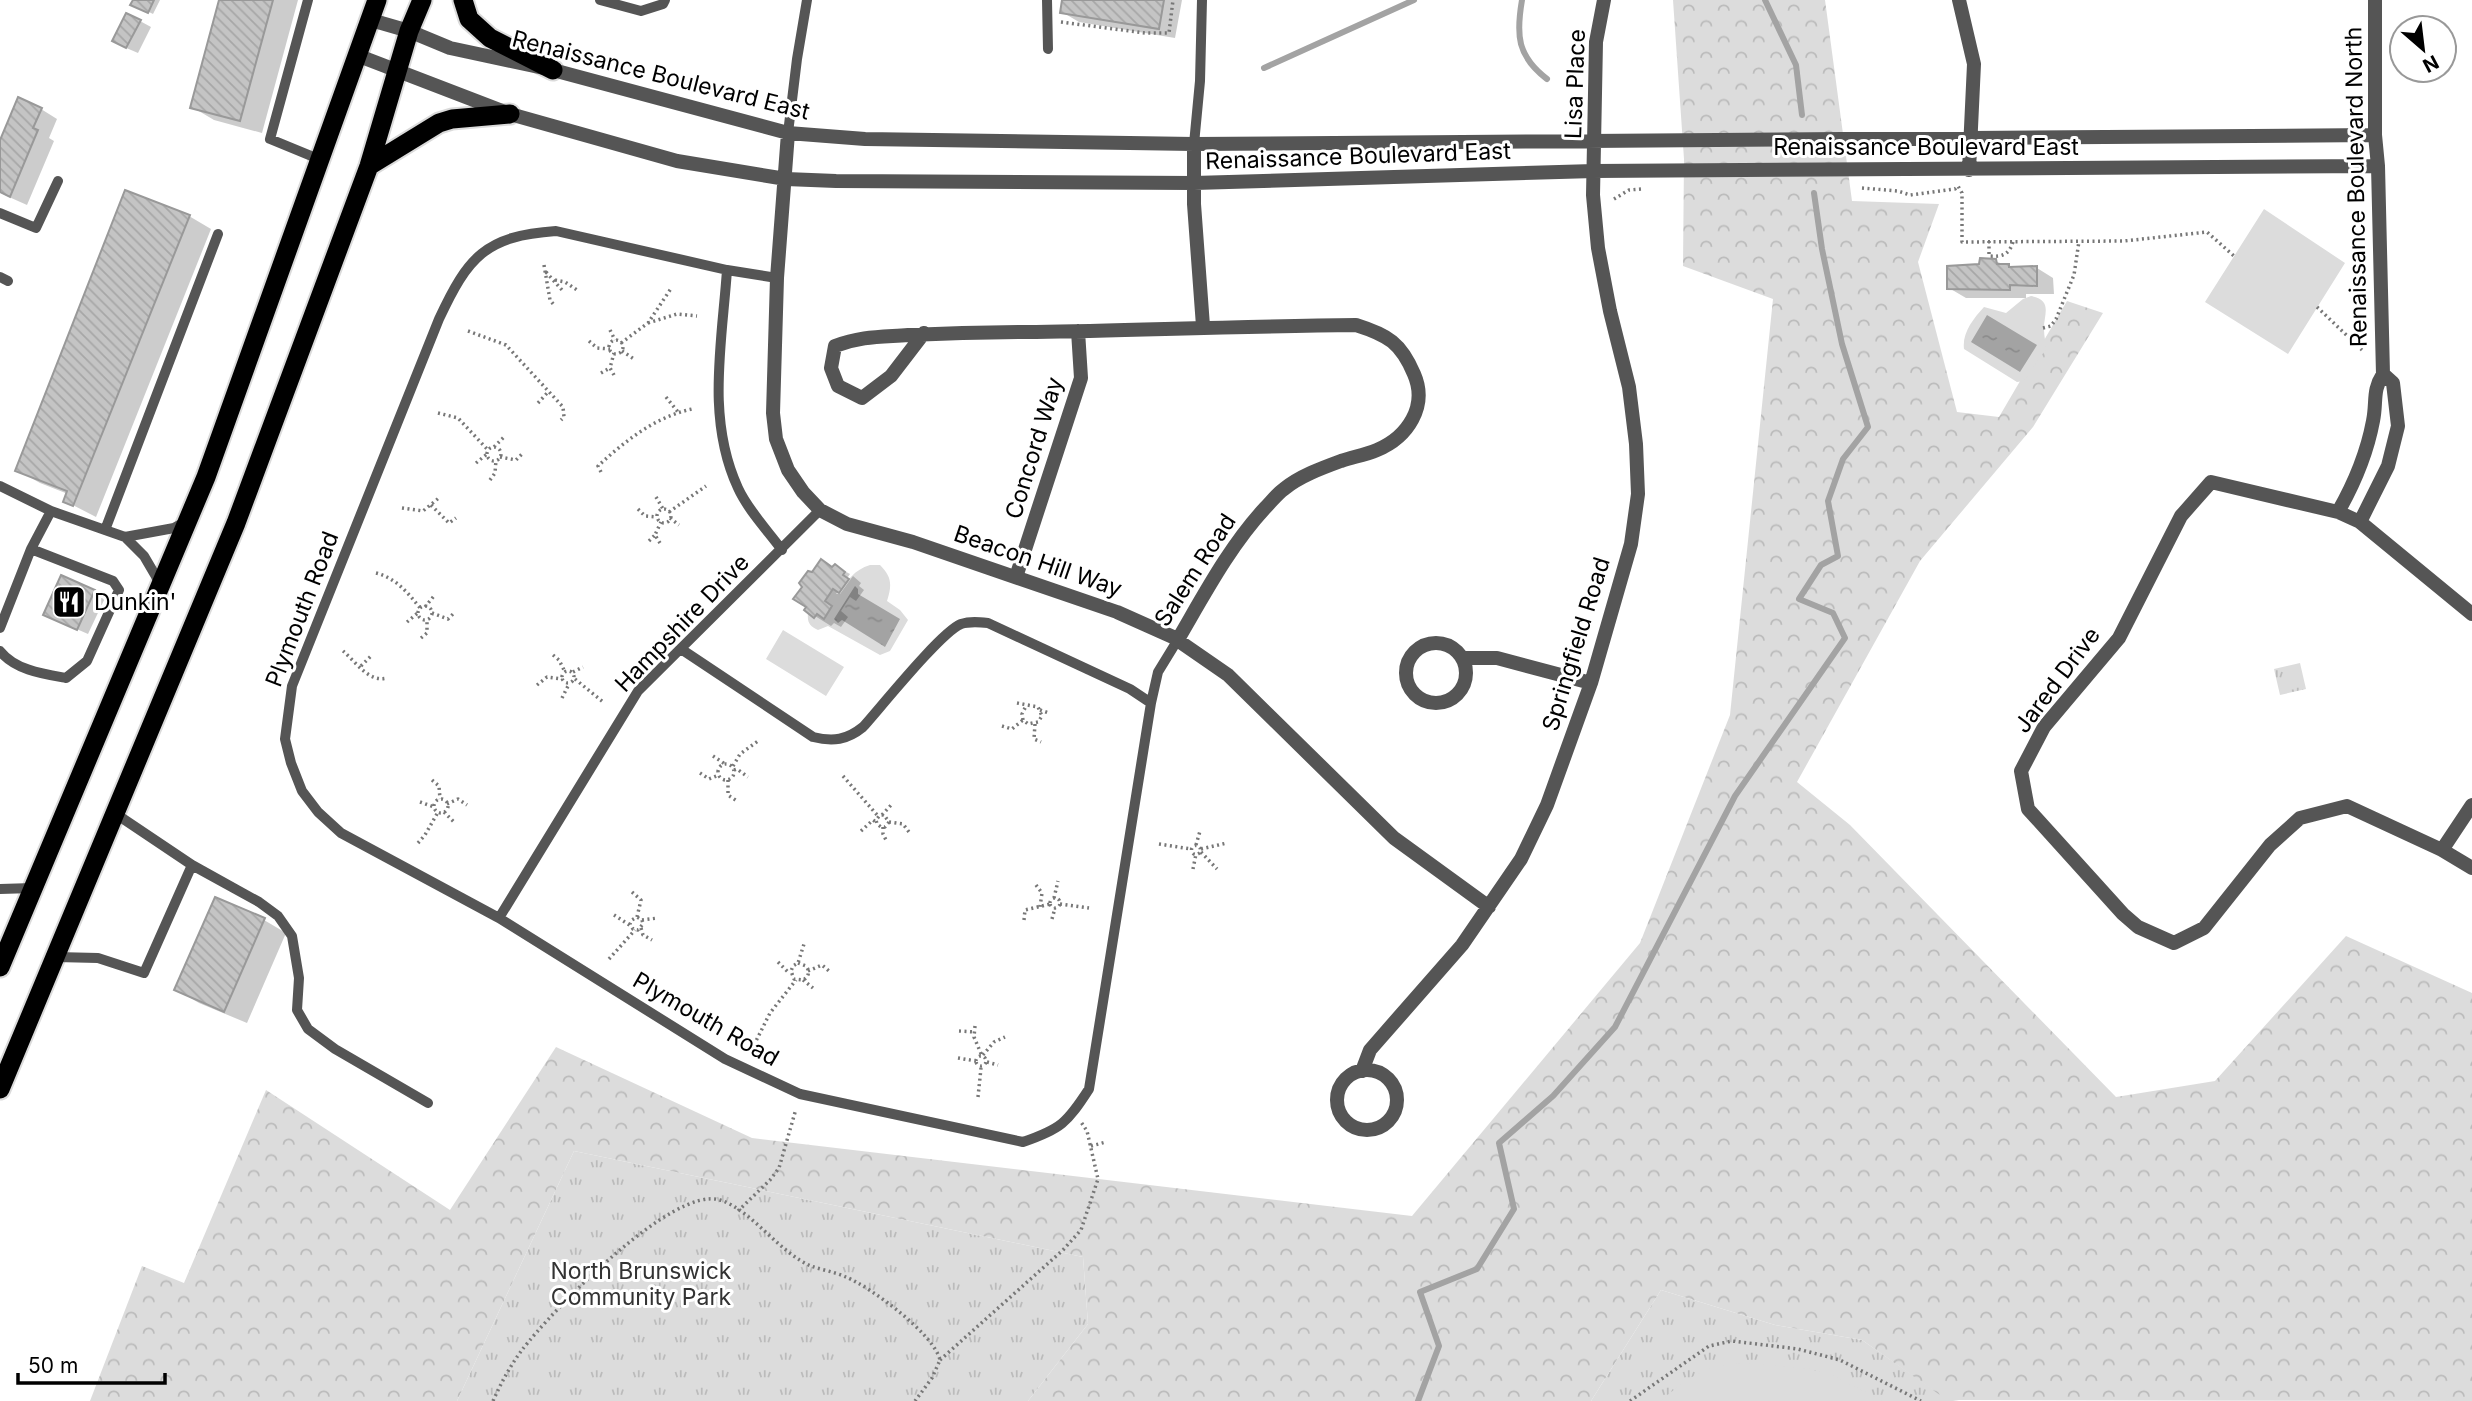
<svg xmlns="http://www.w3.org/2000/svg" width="2472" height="1401" font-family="Inter,sans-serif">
  <defs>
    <pattern id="grass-tufts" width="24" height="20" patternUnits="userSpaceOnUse" patternTransform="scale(1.75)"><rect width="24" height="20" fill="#dcdcdc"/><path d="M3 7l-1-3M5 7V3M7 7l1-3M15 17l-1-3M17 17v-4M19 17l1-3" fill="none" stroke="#bbb"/></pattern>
    <pattern id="forest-crowns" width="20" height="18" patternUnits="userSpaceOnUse" patternTransform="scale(1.75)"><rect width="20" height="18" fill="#dcdcdc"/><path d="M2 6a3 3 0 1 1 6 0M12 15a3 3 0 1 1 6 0" fill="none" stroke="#bbb"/></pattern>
    <pattern id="water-ripples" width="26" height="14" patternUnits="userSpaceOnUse" patternTransform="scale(1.75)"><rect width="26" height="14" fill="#a3a3a3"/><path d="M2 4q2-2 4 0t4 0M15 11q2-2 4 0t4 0" fill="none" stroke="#8b8b8b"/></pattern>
    <pattern id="building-back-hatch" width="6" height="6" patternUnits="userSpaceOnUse" patternTransform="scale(1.75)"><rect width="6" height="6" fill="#c4c4c4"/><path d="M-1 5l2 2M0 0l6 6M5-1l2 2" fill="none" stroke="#a7a7a7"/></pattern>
  </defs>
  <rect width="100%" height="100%" fill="#fff"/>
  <path fill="url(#grass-tufts)" d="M2300 663 2306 689 2280 695 2274 669Z
    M574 1151 1083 1257 1088 1324 1028 1401H457Z
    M1661 1290 1775 1325 1862 1340 1947 1399 1959 1401H1591Z"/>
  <path fill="url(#forest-crowns)" d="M1673 0H1825L1852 201 1939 204 1918 262 1957 412 1999 417 2067 301 2103 313 2033 427 1920 561 1797 782 1850 825 2116 1097 2215 1081 2346 936 2472 993V1401L1947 1400 1862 1340 1775 1325 1661 1290 1591 1401H1028L1088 1324 1083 1257 574 1151 457 1401H90L142 1266 184 1283 266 1090 450 1210 556 1047 752 1138 1412 1216 1640 943 1730 715 1773 299 1683 266 1684 159Z"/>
  <path fill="#dcdcdc" d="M2264 209 2345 263 2288 354 2205 302Z
    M2031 296C2054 300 2043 316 2044 330 2044 336 2046 343 2046 349L2024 381 2017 382 1964 349C1962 333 1973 319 1984 307L2006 313 2023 299Z
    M870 565H880C892 577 892 585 887 601L900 610 908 620 890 651 880 655 828 626 818 630C810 626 807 623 808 613L814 617 817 614 824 619 832 606 825 601 833 589 839 592C848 580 854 570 870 565Z
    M783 630 844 667 826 696 766 659Z
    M1742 1363 1810 1369 1832 1375 1883 1401H1661C1689 1376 1705 1366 1742 1363Z"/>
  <path fill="url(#water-ripples)" d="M1987 315 2037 345 2020 372 1971 342Z
    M855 586 858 589V594L900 619 885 647 842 620 838 623 834 619Z"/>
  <path fill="#0003" d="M135 0H160L153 14 133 4Z
    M221 0H298L262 133 214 120 192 107Z
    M1064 0H1182L1175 38 1079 22 1062 12Z
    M140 21 151 27 138 53 124 47Z
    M41 109 57 119 49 138 54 141 27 205 0 193V144Z
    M189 216 211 229 96 517 65 501 68 494 40 483 17 470Z
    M1995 261 2013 268H2037L2053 278 2054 294H2026V298H1966L1949 288 1981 265Z
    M835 566 850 574 836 594H840L853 576 861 583 859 586 864 590 856 601 850 597 841 611 848 617 841 627 834 623 831 626 815 616Z
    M94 592 105 598 88 634 56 620Z
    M264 920 286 933 247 1023 199 1003 177 990Z"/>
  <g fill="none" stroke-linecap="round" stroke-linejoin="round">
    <path stroke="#a3a3a3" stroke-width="6" d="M1522 0C1516 35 1517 56 1547 79
      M1765 0 1796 65 1802 115
      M1264 68 1414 0
      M1418 1401 1439 1346 1420 1292 1477 1269 1514 1209 1499 1143 1553 1096 1615 1027 1735 796 1845 638 1833 613 1799 599 1821 565 1838 556 1828 501 1843 459 1868 427 1842 344 1822 249 1814 193"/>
  </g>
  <path fill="url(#building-back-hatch)" stroke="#999" stroke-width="2" d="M133 0H154L148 13 130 5Z
    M219 0H273L240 121 190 108Z
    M1062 0H1164L1159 29 1060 13Z
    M126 13 141 20 126 48 112 41Z
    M18 97 42 108 33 128 38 130 10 197 0 192V140Z
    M125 190 190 215 73 506 63 502 67 491 15 471Z
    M1980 258 1996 259 1997 264H2009V267L2037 266V286L2010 285V290L1947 289V266L1979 264Z
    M821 559 832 567 835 564 845 572 843 575 849 579 839 593 833 589 825 601 832 606 824 619 817 614 814 618 804 610 806 607 793 599 802 587 799 583 808 571 812 572Z
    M61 575 95 590 77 630 43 615Z
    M215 897 265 918 224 1012 174 990Z"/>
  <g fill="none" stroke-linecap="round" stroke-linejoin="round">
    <defs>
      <path id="trunk" d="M463 0 469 19 490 38 553 70
        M369 166 439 123 452 119 510 114
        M0 967 206 477 377 0
        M0 1089 236 523 369 166 409 31 422 0"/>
    </defs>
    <use href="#trunk" stroke="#dbdbdb" stroke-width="23"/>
    <path stroke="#777" stroke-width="3.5" stroke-dasharray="2 3.5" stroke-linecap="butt" d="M1061 22 1145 33H1169L1173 0
      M1862 188 1898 191 1910 195 1955 189 1958 186 1962 193V242L2124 241 2207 232 2234 256
      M1614 199 1629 190 1641 189
      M1989 241V256C2002 257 2009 255 2013 242
      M544 265 550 300 554 305
      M546 272 562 290
      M555 280 565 282 577 290
      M2317 307 2362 350
      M648 323 677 314 697 316
      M2043 328 2051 326 2056 319 2074 275 2079 241
      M610 330 615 340
      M468 331 506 345 563 407 564 417 561 420
      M609 347a7 7 0 1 1 14 0a7 7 0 1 1-14 0Z
      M589 341 597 348 610 349
      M621 343 648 323 672 287
      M622 351 634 359
      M601 373 610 368
      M614 375 610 368 614 353
      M666 397 678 412
      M538 403 549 391
      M438 413 458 418 488 450
      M494 447 504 437
      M487 454a7 7 0 1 1 14 0a7 7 0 1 1-14 0Z
      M500 457 516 460 523 453
      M476 463 487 454
      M601 472 598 466C625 441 655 417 692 409
      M490 480 495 473 496 460
      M656 497 663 509
      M431 505 449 523 456 518
      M402 508 423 511 440 497
      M638 509 645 516 657 517
      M657 516a7 7 0 1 1 14 0a7 7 0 1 1-14 0Z
      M669 512 706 486
      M670 518 679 525
      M649 541 655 535
      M660 543 655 535 661 522
      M376 573C396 578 408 593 421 609
      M418 613a7 7 0 1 1 14 0a7 7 0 1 1-14 0Z
      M425 607 434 596
      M432 613 448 619 454 613
      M407 622 419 612
      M421 638 427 633V619
      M343 651C356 662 369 683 387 678
      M553 655 559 660 565 672
      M361 666 371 656
      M562 677a6 6 0 1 1 12 0a6 6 0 1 1-12 0Z
      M573 672 583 667
      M575 679 603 702
      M537 685 547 677 562 679
      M562 698 569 684
      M1017 703 1038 707 1042 716 1038 722 1028 724 1023 720 1022 714 1026 706
      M1040 710 1049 713
      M1035 724 1034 739 1041 742
      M1002 726 1012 729 1023 720
      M713 756 725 764
      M718 772a8 8 0 1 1 16 0a8 8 0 1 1-16 0Z
      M733 766 740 754 758 741
      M734 770 737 769 748 777
      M700 773 709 779 719 775
      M843 776 878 816
      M432 780 439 786 440 799
      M728 780V795L737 801
      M434 806a7 7 0 1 1 14 0a7 7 0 1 1-14 0Z
      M420 802 434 807
      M447 804 458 799 467 805
      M444 812 454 822
      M882 815 892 804
      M889 822 885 827H881L877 824 876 820 880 815H884L889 822 903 824 909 832
      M883 827V834L886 840
      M861 831 873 820 876 822
      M418 843 425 835 438 812
      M1159 844 1191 849
      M1196 845 1200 831
      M1191.5 850a4.5 4.5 0 1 1 9 0a4.5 4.5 0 1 1-9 0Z
      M1201 849 1227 843
      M1201 852 1217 869
      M1193 869 1196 854
      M1036 885 1042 893 1040 907
      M632 892 641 900 637 917 632 920 630 924 633 929 638 930 643 924 642 920 637 917
      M1050 903a5 5 0 1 1 10 0a5 5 0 1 1-10 0Z
      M1054 898 1058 881
      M1060 904 1089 908
      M614 915 631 926
      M1052 919 1055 908
      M642 920 658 918
      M1024 920 1025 910 1050 904
      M641 928 643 935 652 940
      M609 959 635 930
      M778 962 789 973
      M798 963 806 966C810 971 809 977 803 980L794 979 791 971 793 966 798 963 804 944
      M808 971 822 965 829 971
      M803 980 813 988
      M975 1026 974 1037 982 1056 994 1042 1005 1037
      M959 1031 975 1032
      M754 1045 770 1013 796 980
      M976 1061a5 5 0 1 1 10 0a5 5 0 1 1-10 0Z
      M958 1058 976 1061
      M987 1062 998 1065
      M978 1097 981 1068
      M1091 1146 1106 1142
      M738 1211 770 1180 779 1168 796 1109
      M940 1360 1063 1250 1081 1230 1098 1179 1087 1131 1081 1122
      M493 1401C501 1383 510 1366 522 1350 550 1313 672 1185 720 1200 752 1210 778 1252 811 1266 822 1270 835 1272 846 1277 872 1288 934 1334 940 1360L932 1378 915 1401
      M1630 1401 1709 1346 1732 1341 1798 1349 1840 1360 1921 1401"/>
    <path stroke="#555" stroke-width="10" d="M308 0 270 139 321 160
      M600 0 641 11 663 4 665 0
      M1047 0 1048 49
      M788 133 797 59 807 0
      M1194 144 1200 81 1202 0
      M0 213 36 228 58 181
      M727 270C722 343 706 419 738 488 748 510 768 531 782 550
      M0 277 8 281
      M777 278 727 270 556 231C485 236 468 257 439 319L292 686 285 739 291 763 302 791 318 812 341 833 499 918 725 1059 800 1094 1023 1142C1061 1129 1067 1123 1089 1089L1151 703 1158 672 1177 641
      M0 486 51 511 31 549 0 628
      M51 511 125 537 144 556 161 585
      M105 530 218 234
      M125 537 174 528 187 521
      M681 649 813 737C833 742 847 740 863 727 881 707 941 632 961 624 970 621 979 622 988 623L1130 689 1151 703
      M0 651C15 670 43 674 66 678L87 661 119 590 113 581 31 549
      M192 865 259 902 278 916 292 936 299 978 297 1010 308 1029 335 1049 428 1103
      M0 889 33 888
      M499 918 638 691 820 510
      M56 957 98 958 144 973 192 865 116 814"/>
    <path stroke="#555" stroke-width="14" d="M1959 0 1974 64 1969 170
      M371 20 409 31 450 48 553 70 788 133 865 139 1194 144 2375 135
      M359 56 510 114 677 161 786 179 836 181 1194 183 1594 171 2378 166
      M788 133 777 278 773 413 776 439 788 470 803 492 820 510 847 524 913 542 1117 612 1173 637 1228 675 1394 838 1489 907
      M1194 144V204L1203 326
      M924 333 891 376 862 398 838 386 831 368 835 346C861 336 881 337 908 335 950 333 993 332 1036 332 1143 330 1250 326 1356 325 1388 335 1401 343 1414 374 1428 406 1408 437 1377 450 1365 455 1353 457 1341 461 1322 468 1300 476 1284 489 1277 494 1271 502 1265 508 1229 547 1204 595 1177 641
      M2338 512C2354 484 2367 453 2373 421 2377 402 2372 391 2383 374L2378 166 2375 135V0
      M2360 522 2388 466 2398 426 2393 383 2383 374
      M1016 577 1081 378 1078 331
      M2472 614 2360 522 2338 512 2211 482 2181 516 2119 638 2044 727 2021 771 2028 809 2123 914 2138 927 2174 943 2204 928 2270 845 2300 818 2347 806 2442 850 2472 868
      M1406 673a30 30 0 1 1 60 0a30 30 0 1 1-60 0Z
      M1463 658H1497L1591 683
      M2442 850 2472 805
      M1337 1100a30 30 0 1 1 60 0a30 30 0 1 1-60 0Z
      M1362 1071 1370 1050 1462 945 1521 859 1547 805 1591 683 1631 544 1638 494 1636 444 1629 387 1610 311 1598 248 1593 195 1596 42 1604 0"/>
    <use href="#trunk" stroke="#000" stroke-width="19"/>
  </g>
  <defs>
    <symbol id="restaurant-square" viewBox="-11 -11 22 22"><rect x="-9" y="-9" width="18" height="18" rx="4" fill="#000" stroke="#fff"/><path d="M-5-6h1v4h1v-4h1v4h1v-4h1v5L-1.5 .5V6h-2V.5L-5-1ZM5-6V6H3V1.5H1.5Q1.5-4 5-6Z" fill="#fff"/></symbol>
  </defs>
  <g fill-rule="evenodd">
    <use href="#restaurant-square" x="50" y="583" width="38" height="38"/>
  </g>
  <g text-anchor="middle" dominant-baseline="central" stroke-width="6" stroke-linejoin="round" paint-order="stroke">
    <g font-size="23" fill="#000" stroke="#fff">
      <text transform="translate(661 75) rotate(14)">Renaissance Boulevard East</text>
      <text transform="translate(1575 84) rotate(-88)">Lisa Place</text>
      <text x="1926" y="147">Renaissance Boulevard East</text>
      <text transform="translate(1358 156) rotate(-2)">Renaissance Boulevard East</text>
      <text transform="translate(2356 187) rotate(-91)">Renaissance Boulevard North</text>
      <text transform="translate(1034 448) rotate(-73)">Concord Way</text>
      <text transform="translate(1038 561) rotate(19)">Beacon Hill Way</text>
      <text transform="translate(1195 570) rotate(-57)">Salem Road</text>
      <text transform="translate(302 609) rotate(-69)">Plymouth Road</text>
      <text transform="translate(682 623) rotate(-46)">Hampshire Drive</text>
      <text transform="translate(1576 644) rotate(-73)">Springfield Road</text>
      <text transform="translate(2057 680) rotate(-53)">Jared Drive</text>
      <text transform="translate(706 1019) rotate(30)">Plymouth Road</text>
    </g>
    <g font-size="23" fill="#000" stroke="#fff" text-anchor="start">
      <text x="94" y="602">Dunkin'</text>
    </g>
    <g font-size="23" fill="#333" stroke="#fff">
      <text x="641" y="1271">North Brunswick<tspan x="641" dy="26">Community Park</tspan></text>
    </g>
  </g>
  <g transform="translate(2423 49) rotate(152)"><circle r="33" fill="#ffffff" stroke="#999999" stroke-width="2"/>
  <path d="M0-5L12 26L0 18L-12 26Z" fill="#000000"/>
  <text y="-10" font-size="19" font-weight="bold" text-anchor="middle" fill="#000000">N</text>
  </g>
  <path d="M18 1373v10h147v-10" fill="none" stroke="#000000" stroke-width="3.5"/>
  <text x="28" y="1373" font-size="21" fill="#000000" stroke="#ffffff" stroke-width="5" paint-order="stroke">50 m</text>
</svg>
